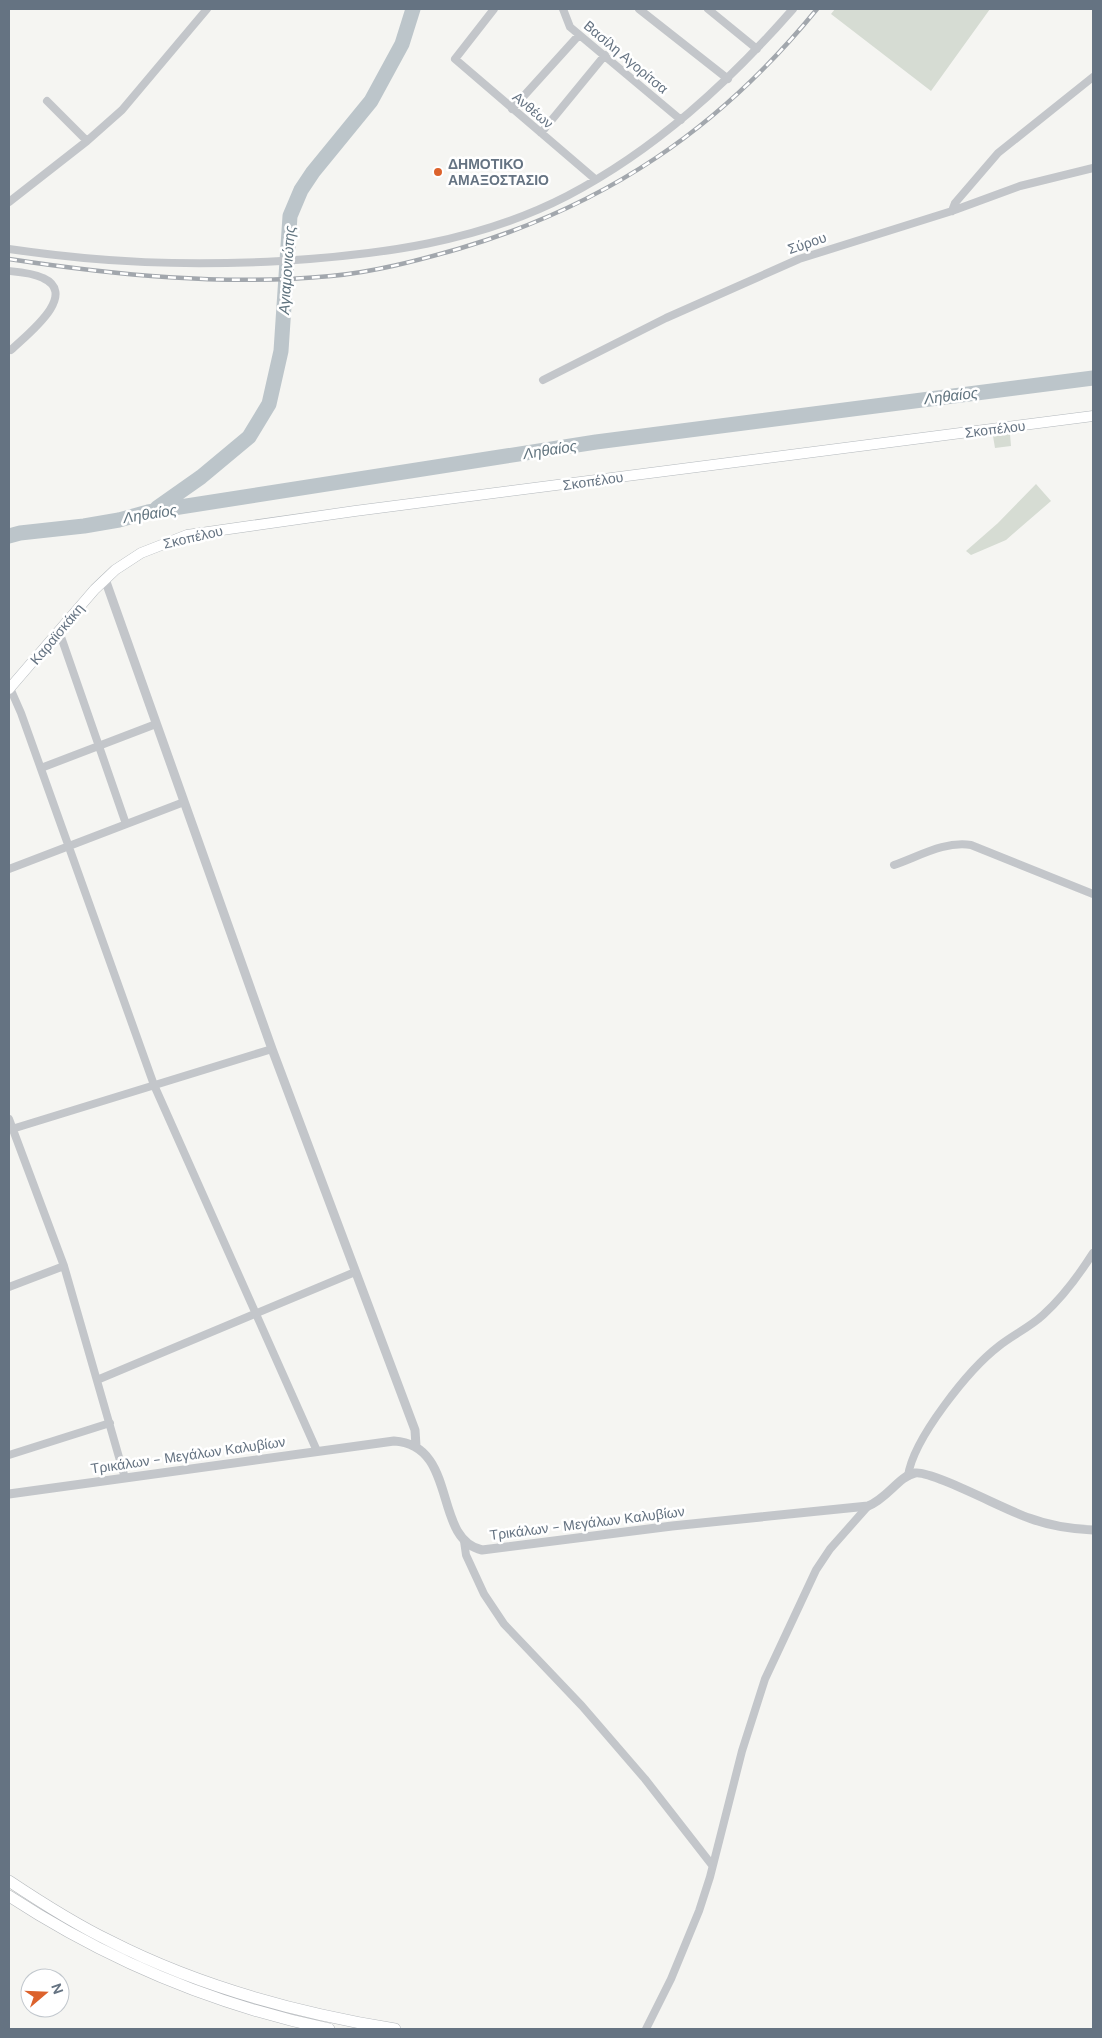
<svg xmlns="http://www.w3.org/2000/svg" width="1102" height="2038" font-family="'DM Sans',sans-serif">
  <rect width="100%" height="100%" fill="#f5f5f2"/>
  <path fill="#d6dcd3" d="M835 9H990L931 91 831 14Z
    M1010 434 1011 446 995 448 993 436Z
    M1036 484 1051 501 1006 540 971 555 966 551 998 523Z"/>
  <g fill="none" stroke-linecap="round" stroke-linejoin="round">
    <path stroke="#bcc5ca" stroke-width="15" d="M157 508 201 477 249 437 269 404 281 351 290 216 301 190 313 172 371 101 402 44 413 9
      M9 536 20 533 84 526 119 520 148 512 596 442 1093 378"/>
    <defs>
      <path id="secondary" d="M9 689 95 589 115 570 141 553 187 535 355 511 1093 416"/>
      <path id="primary" d="M9 1881C42 1903 75 1924 110 1941 198 1986 297 2013 395 2029
        M9 1896C107 1960 214 2005 329 2029"/>
    </defs>
    <use href="#secondary" stroke="#b3b8bc" stroke-width="11"/>
    <use href="#primary" stroke="#b4b8bc" stroke-width="12"/>
    <path stroke="#c3c6ca" stroke-width="8" d="M494 9 455 59 595 179
      M563 9 570 27 681 120
      M639 9 728 79
      M708 9 757 49
      M47 101 87 141
      M512 109 579 35
      M541 133 605 55
      M9 202 87 141 122 110 207 9
      M952 211 955 203 998 153 1093 77
      M9 249C104 263 186 266 281 261 380 255 478 242 567 196 655 150 728 83 793 9
      M9 271C20 272 33 273 43 278 80 295 25 336 11 350
      M543 380 666 318 799 259 952 211 1020 186 1093 168
      M59 631 126 824
      M10 688 21 713 154 1085 317 1451
      M41 768 156 724
      M894 865C920 856 944 841 971 845L1093 894
      M9 869 184 802
      M9 1119 64 1266 125 1478
      M12 1129 272 1049
      M9 1287 64 1266
      M97 1380 355 1272
      M9 1455 110 1423
      M908 1476C913 1439 969 1369 999 1346 1013 1335 1030 1327 1043 1315 1063 1297 1079 1275 1093 1253
      M464 1541 466 1555 484 1594 504 1624 582 1706 645 1779 712 1865
      M646 2029 671 1979 699 1911 710 1877 742 1751 765 1679 816 1570 830 1549 868 1506"/>
    <path stroke="#c3c6ca" stroke-width="9" d="M105 579 272 1049 415 1430 416 1446
      M9 1494 394 1441C459 1445 432 1539 482 1550L672 1526 868 1506C887 1499 899 1476 915 1473 931 1470 1007 1511 1029 1518 1050 1526 1071 1529 1093 1530"/>
    <use href="#secondary" stroke="#fff" stroke-width="10"/>
    <use href="#primary" stroke="#fff" stroke-width="11"/>
    <defs>
      <path id="rail" d="M9 259C114 275 224 286 331 276 374 272 416 261 458 249 607 205 719 129 817 9"/>
    </defs>
    <use href="#rail" stroke="#a2a7ad" stroke-width="4.5"/>
    <use href="#rail" stroke="#fff" stroke-width="2.5" stroke-dasharray="8" stroke-linecap="butt"/>
  </g>
  <circle fill="#dc622c" stroke="#fff" stroke-width="2" cx="438" cy="172" r="5"/>
  <g text-anchor="middle" dominant-baseline="central" stroke-width="5" stroke-linejoin="round" paint-order="stroke">
    <g font-size="14" fill="#657382" stroke="#fff">
      <text transform="translate(626 57) rotate(40)">Βασίλη Αγορίτσα</text>
      <text transform="translate(533 110) rotate(40)">Ανθέων</text>
      <text transform="translate(807 243) rotate(-19)">Σύρου</text>
      <text transform="translate(995 429) rotate(-7)">Σκοπέλου</text>
      <text transform="translate(593 481) rotate(-8)">Σκοπέλου</text>
      <text transform="translate(193 537) rotate(-13)">Σκοπέλου</text>
      <text transform="translate(57 634) rotate(-50)">Καραϊσκάκη</text>
      <text transform="translate(188 1455) rotate(-8)">Τρικάλων - Μεγάλων Καλυβίων</text>
      <text transform="translate(587 1523) rotate(-7)">Τρικάλων - Μεγάλων Καλυβίων</text>
    </g>
    <g font-size="14" font-weight="bold" fill="#657382" stroke="#fff" text-anchor="start">
      <text x="448" y="164">ΔΗΜΟΤΙΚΟ<tspan x="448" dy="16">ΑΜΑΞΟΣΤΑΣΙΟ</tspan></text>
    </g>
    <g font-size="15" font-style="italic" fill="#61747f" stroke="#fff">
      <text transform="translate(287 270) rotate(-86)">Αγιαμονιώτης</text>
      <text transform="translate(951 396) rotate(-7)">Ληθαίος</text>
      <text transform="translate(550 450) rotate(-9)">Ληθαίος</text>
      <text transform="translate(150 514) rotate(-9)">Ληθαίος</text>
    </g>
  </g>
  <rect width="1102" height="2038" fill="none" stroke="#657382" stroke-width="20"/>
  <g transform="translate(45 1993) rotate(71)"><circle r="24" fill="#ffffff" stroke="#c1c7cd"/>
  <path d="M0-4L9 19L0 12L-9 19Z" fill="#dc622c"/>
  <text y="-8" font-size="14" font-weight="bold" text-anchor="middle" fill="#657382">N</text>
  </g>
</svg>
